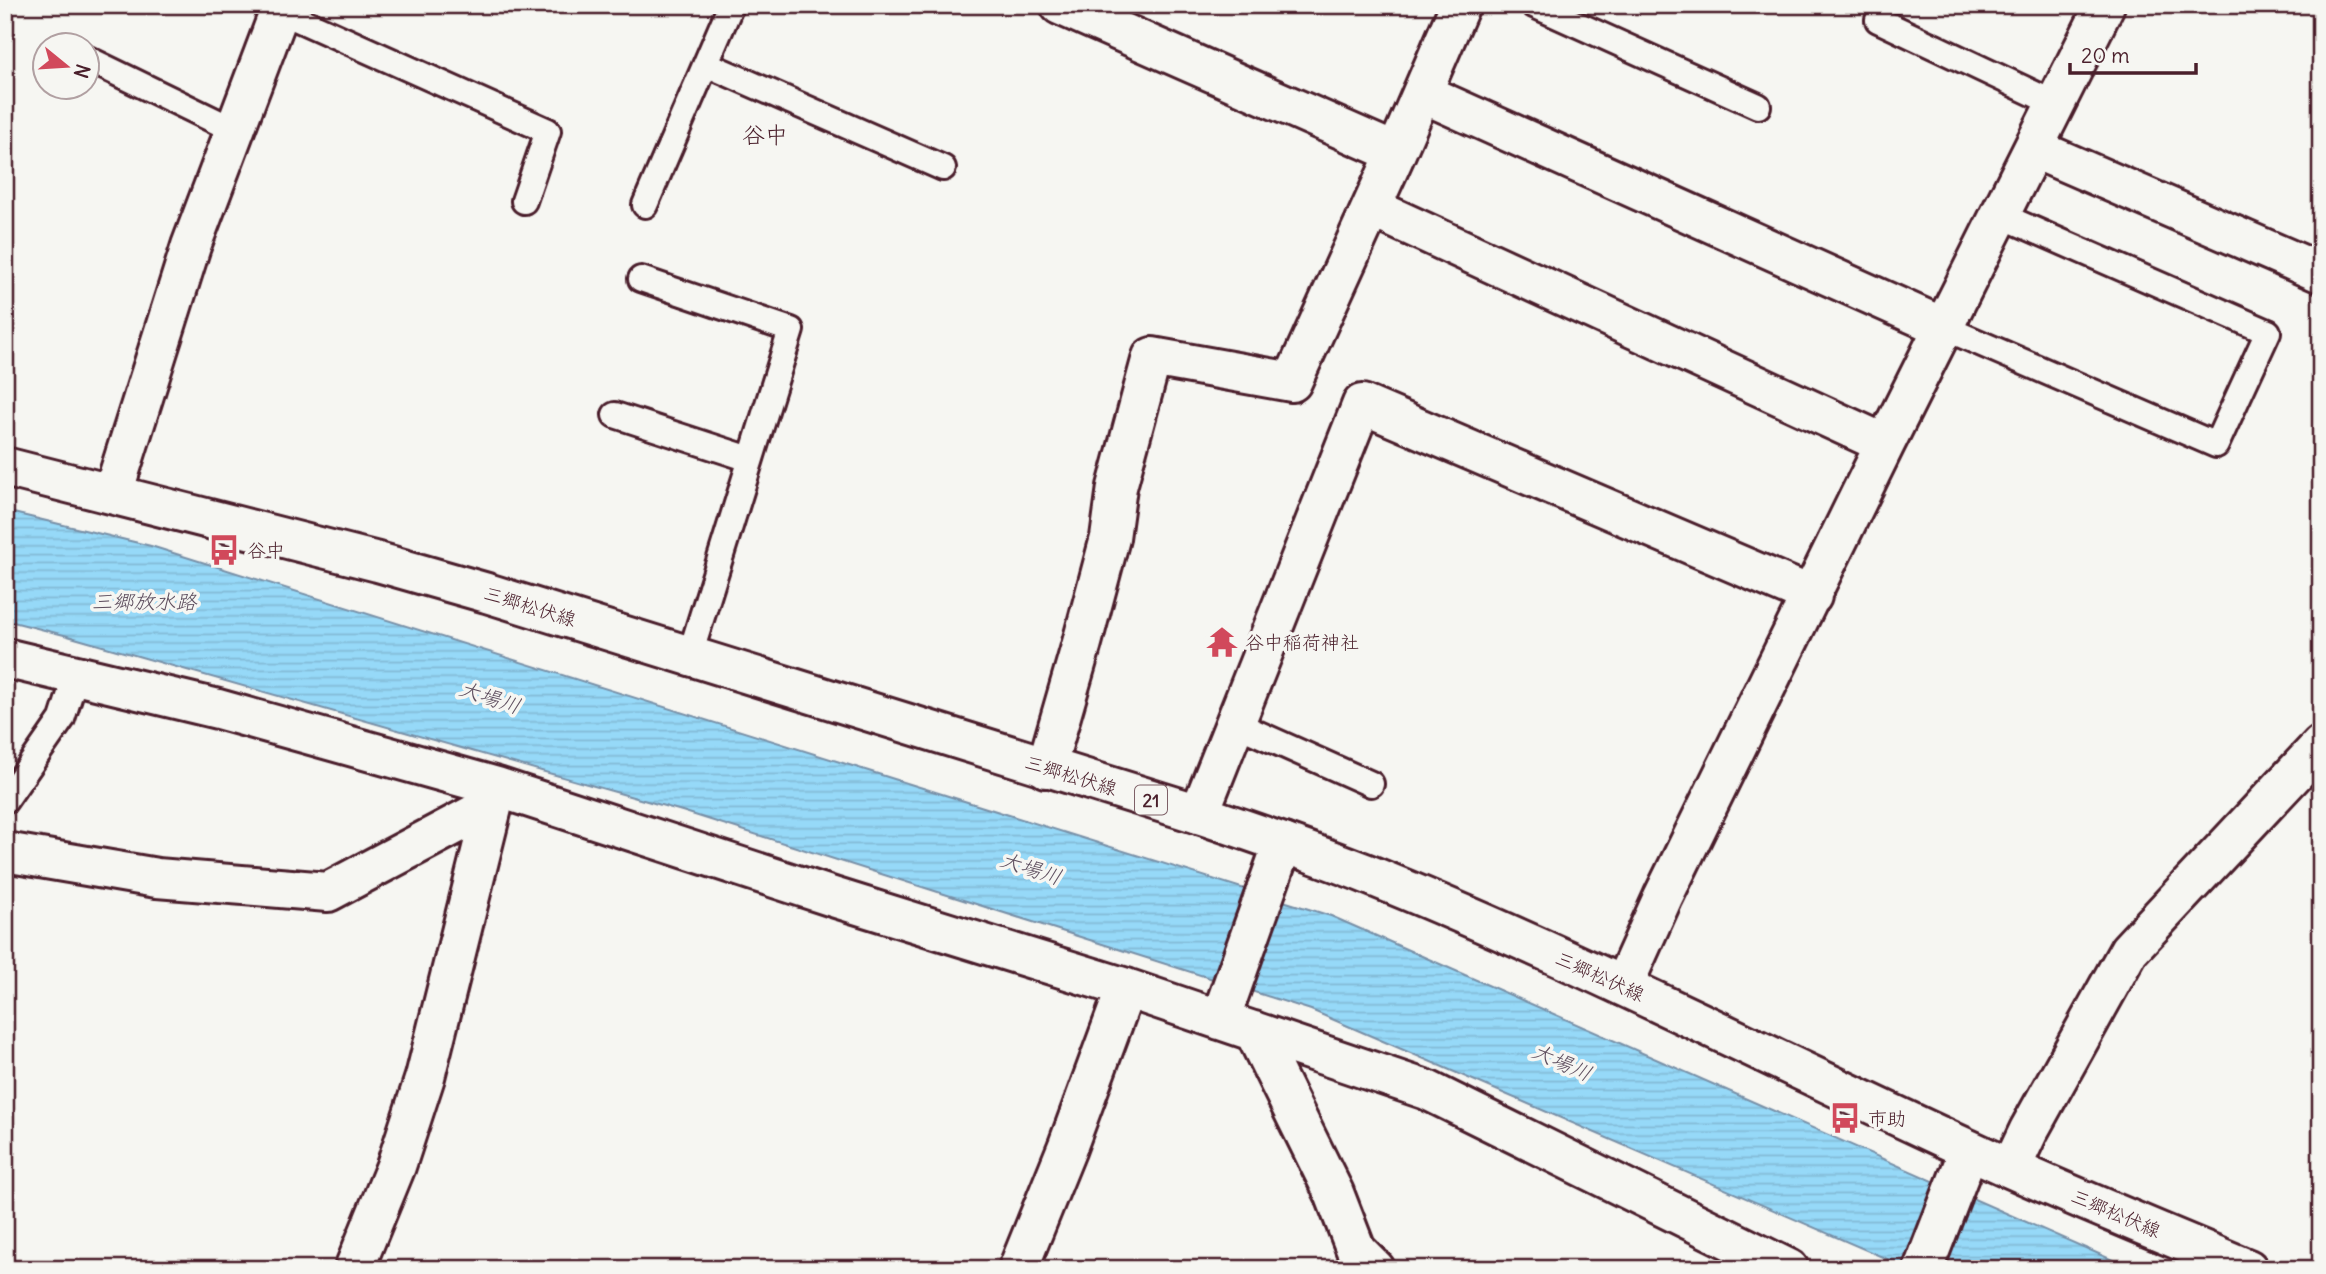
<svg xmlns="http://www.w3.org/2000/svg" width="2326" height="1274" font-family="Delius,'Klee One',sans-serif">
  <defs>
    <pattern id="water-rules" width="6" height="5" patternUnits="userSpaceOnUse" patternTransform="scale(1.75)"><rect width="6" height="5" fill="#96d9f8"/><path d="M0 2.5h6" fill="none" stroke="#83bad5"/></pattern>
  </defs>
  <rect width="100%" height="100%" fill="#f6f6f2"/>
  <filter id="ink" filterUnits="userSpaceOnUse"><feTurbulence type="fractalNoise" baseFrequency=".0143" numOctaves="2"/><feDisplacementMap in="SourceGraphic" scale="14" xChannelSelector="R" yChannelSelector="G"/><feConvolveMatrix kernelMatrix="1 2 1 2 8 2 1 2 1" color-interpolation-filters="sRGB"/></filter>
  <g filter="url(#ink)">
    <path fill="url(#water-rules)" stroke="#788fa6" stroke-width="2" d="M5 511 151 546 1331 916 2133 1269H1910L1311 1010 682 811 64 635 5 620Z"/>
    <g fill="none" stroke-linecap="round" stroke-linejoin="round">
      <defs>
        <path id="lane" d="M1534 5 1758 106
          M280 11 548 131 524 201
          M1878 20 2056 104
          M88 59 234 130
          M706 64 943 168
          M645 205 731 5
          M641 279 791 330 690 655
          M1945 328 2216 445 2268 332 2000 215
          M615 415 750 459
          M1234 723 1371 784
          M5 801 62 719 76 675"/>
        <path id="street" d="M1060 5 1396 153
          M1422 93 1945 328
          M2035 149 2321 273
          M1372 208 1885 444
          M113 493 191 246 282 5
          M5 658 218 709 497 787 833 897 1126 988 1427 1090 1789 1269
          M1046 768 1082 643 1110 538 1117 487 1152 357 1292 382 1396 153 1460 5
          M1199 814 1362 404 1812 596
          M5 852 157 878 328 892 492 805
          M1623 986 1663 897 1885 444 2105 5
          M1220 1020 1283 843
          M1254 1031 1334 1193 1356 1250 1375 1269
          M2011 1168 2029 1130 2129 950 2321 745
          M354 1269 396 1166 425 1077 496 792
          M1018 1269 1067 1148 1126 988
          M1923 1269 1969 1150"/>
        <path id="primary" d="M5 467 378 562 487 593 1199 814C1255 833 1312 852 1367 874 1571 956 1768 1057 1968 1149 2060 1192 2154 1229 2248 1269"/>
      </defs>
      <use href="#lane" stroke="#4a1f2b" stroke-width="30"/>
      <use href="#street" stroke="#4a1f2b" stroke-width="44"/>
      <use href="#primary" stroke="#4a1f2b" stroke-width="44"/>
      <use href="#lane" stroke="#f6f6f2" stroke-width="24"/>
      <use href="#street" stroke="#f6f6f2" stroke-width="38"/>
      <use href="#primary" stroke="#f6f6f2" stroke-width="38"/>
    </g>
  </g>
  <defs>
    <symbol id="bus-bare" viewBox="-9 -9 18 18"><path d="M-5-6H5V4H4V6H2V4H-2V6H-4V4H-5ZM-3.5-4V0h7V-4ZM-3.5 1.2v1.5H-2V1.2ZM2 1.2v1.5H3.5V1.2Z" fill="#d1495b" stroke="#f6f6f2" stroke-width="2.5" paint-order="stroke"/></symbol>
    <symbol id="temple-bare" viewBox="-9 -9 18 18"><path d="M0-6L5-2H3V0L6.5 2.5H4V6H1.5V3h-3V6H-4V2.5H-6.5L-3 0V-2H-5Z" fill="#d1495b" stroke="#f6f6f2" stroke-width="2.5" paint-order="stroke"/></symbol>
  </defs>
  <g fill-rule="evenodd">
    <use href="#bus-bare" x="202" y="528" width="44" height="44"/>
    <use href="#temple-bare" x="1200" y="620" width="44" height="44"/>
    <use href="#bus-bare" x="1823" y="1096" width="44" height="44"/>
  </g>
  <g text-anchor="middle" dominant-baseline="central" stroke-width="7" stroke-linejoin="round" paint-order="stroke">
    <rect fill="#f6f6f2" stroke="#7e6067" stroke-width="2" x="1135" y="785.5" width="32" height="29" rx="5"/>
    <g font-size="18" font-weight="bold" fill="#4a1f2b">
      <text x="1151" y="800">21</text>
    </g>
    <g font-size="19" fill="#4a1f2b" stroke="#f6f6f2" text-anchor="start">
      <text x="247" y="550">谷中</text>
      <text x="1245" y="642">谷中稲荷神社</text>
      <text x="1868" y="1118">市助</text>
    </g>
    <g font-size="19" fill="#4a1f2b" stroke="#f6f6f2">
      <text transform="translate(530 606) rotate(17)">三郷松伏線</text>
      <text transform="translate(1071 775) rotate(17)">三郷松伏線</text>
      <text transform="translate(1600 976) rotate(24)">三郷松伏線</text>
      <text transform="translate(2116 1213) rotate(23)">三郷松伏線</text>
    </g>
    <g font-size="21" font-style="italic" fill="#5d4e5e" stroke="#f6f6f2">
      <text x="144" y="601">三郷放水路</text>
      <text transform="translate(490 697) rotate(18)">大場川</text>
      <text transform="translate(1031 868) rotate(18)">大場川</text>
      <text transform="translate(1562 1062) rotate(24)">大場川</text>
    </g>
    <g font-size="23" fill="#4a1f2b" stroke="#f6f6f2">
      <text x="765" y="134">谷中</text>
    </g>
  </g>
  <rect width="2326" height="1274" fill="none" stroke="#f6f6f2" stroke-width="28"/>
  <rect x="14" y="14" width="2298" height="1246" fill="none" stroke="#4a1f2b" stroke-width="2.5" filter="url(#ink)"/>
  <g transform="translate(66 66) rotate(108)"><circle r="33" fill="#f6f6f2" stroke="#b1a0a2" stroke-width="2"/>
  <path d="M0-5L12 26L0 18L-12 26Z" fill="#d1495b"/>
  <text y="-10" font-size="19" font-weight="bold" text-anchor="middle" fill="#4a1f2b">N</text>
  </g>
  <path d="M2070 63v10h126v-10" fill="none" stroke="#4a1f2b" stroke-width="3.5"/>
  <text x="2081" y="63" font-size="21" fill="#4a1f2b" stroke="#f6f6f2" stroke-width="5" paint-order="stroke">20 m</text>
</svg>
